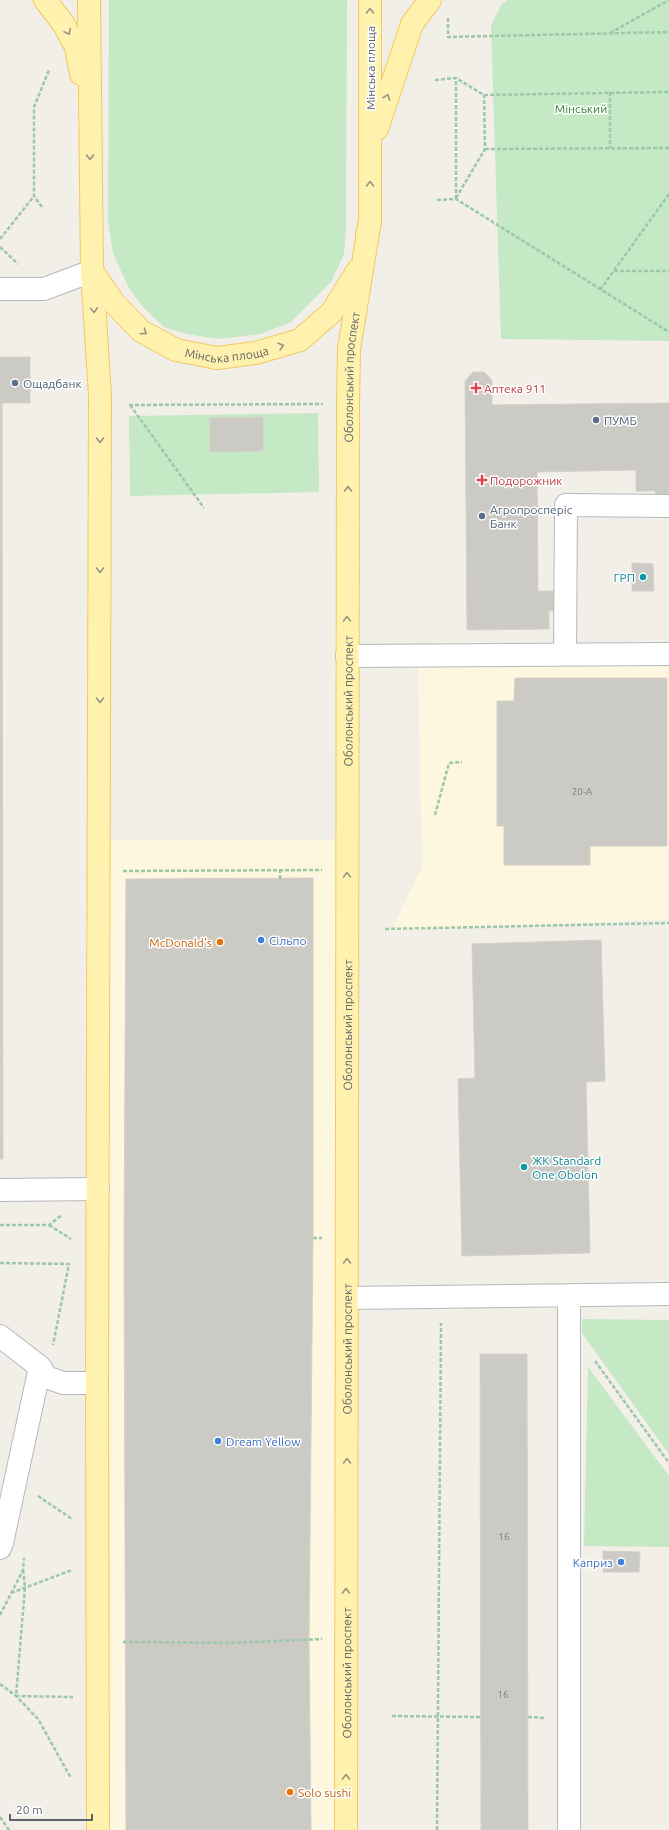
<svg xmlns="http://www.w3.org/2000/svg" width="669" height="1830" font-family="Ubuntu,sans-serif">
  <rect width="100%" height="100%" fill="#f1efe8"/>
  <path fill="#fef7e0" d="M418 666H669V919L391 931 422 867Z
    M107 840H340L339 1830H106Z"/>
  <path fill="#c5e8c5" d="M109 0H347L346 226 344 254 331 282 291 322 261 334 219 339 186 334 164 327 144 308 130 290 121 271 113 253 108 221Z
    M507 0H669V341L501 339 491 26 501 5Z
    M318 413 319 492 130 496 129 416Z
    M582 1319 669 1320V1454L582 1333Z
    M588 1367 669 1476V1547L584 1546Z"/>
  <path fill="#cccac5" stroke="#d6d1c6" d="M0 357H30V403H2L3 1159H0Z
    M473 372H484L490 378 492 381V405L669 403V499H655V491H636V470L537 472 538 591H560V610L549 611V629L467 630 465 381Z
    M263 417V451L210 452V418Z
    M632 563 653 564 654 591H632Z
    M515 678H667V846H590V865H504V826H497V701H514Z
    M313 878V1238L309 1639 311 1830H126L124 1244 126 879Z
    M601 940 605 1081 586 1082 590 1253 462 1256 458 1079 475 1078 472 944Z
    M480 1354H527L528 1830H481Z
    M603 1551 640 1552 639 1572H603Z"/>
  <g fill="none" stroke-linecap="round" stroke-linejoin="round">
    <defs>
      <path id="minor" d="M0 289H44L92 271
        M565 654 566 505 669 506
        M347 656 669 654
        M0 1190 98 1189
        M569 1295V1830
        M347 1298 669 1294
        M0 1336 40 1367 46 1377 63 1383H97
        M0 1548 2 1543 40 1367"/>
      <g id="major">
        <path d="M45 0 63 23 76 47 81 74"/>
        <path d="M89 0 92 271 100 396 97 1383 98 1830"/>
        <path d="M377 129 412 24 430 0"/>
        <path d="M367 235 370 221V0"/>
        <path id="s1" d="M92 271 114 303 141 331 176 350 217 358 256 353 300 340 332 312 358 270"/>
        <path id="s2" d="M346 1830 348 404 349 349 370 221"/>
      </g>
    </defs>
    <use href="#minor" stroke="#b5b8bc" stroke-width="24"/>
    <use href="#major" stroke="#f2c960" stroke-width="24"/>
    <path stroke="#9cc7a9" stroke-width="2.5" stroke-dasharray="4 2" stroke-linecap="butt" d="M448 18V37L669 32
      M610 33 669 0
      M435 80 456 78 484 95 669 92
      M610 92V148
      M485 149 669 148
      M456 198 485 149 484 95
      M456 199V79
      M437 200 456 199 669 332
      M42 207 34 196V107L49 70
      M0 239 34 196
      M0 247 18 264
      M614 271H669
      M600 290 669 194
      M129 405 323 404
      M130 405 204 508
      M435 815 449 763 462 762
      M123 871 322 870
      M280 879V870
      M385 929 669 923
      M0 1225H49L62 1215
      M49 1225 71 1239
      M313 1238H322
      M0 1263 69 1264 53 1345
      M595 1361 669 1463
      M38 1496 72 1519
      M23 1570 25 1587 16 1696 73 1697
      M11 1593 72 1570
      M0 1615 23 1570 24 1558
      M123 1642 230 1643 322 1639
      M0 1684 16 1696 38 1719 71 1778
      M392 1716 480 1717
      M528 1717 545 1718
      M0 1817 9 1830
      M437 1830 441 1323"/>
    <use href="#minor" stroke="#fff" stroke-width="22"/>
    <use href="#major" stroke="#fff2af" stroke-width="22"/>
  </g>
  <defs><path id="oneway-chevron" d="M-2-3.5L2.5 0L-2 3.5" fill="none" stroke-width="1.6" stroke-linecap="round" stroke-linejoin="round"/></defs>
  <g stroke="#979581">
    <use href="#oneway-chevron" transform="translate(370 11) rotate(-90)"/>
    <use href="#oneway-chevron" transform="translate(68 32) rotate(63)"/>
    <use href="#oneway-chevron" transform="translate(387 97) rotate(-71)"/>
    <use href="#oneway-chevron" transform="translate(90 157) rotate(89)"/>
    <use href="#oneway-chevron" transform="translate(370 184) rotate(-90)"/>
    <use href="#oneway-chevron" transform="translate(94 310) rotate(86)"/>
    <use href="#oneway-chevron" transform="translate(144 332) rotate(34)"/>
    <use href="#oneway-chevron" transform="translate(281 346) rotate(-16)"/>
    <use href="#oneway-chevron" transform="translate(100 440) rotate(91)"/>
    <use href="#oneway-chevron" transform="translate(348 489) rotate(-90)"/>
    <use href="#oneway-chevron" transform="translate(100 570) rotate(90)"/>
    <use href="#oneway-chevron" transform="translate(347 619) rotate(-90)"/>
    <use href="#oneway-chevron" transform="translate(100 700) rotate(90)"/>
    <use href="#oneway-chevron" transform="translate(347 875) rotate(-90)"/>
    <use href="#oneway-chevron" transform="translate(347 1261) rotate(-90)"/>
    <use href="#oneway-chevron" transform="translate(347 1461) rotate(-90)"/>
    <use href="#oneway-chevron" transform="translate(346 1591) rotate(-90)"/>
    <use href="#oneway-chevron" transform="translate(346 1777) rotate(-90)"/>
  </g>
  <g fill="#5c6f8a" stroke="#fff" stroke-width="1.5">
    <circle cx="15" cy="383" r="4"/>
    <circle cx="596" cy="420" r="4"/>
    <circle cx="482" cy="516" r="4"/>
  </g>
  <g fill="#e0444e" stroke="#fff" stroke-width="1.5">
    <path d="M474 382h4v4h4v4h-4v4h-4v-4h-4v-4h4z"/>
    <path d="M480 474h4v4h4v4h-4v4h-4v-4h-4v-4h4z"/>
  </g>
  <g fill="#0f9aa8" stroke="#fff" stroke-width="1.5">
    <circle cx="643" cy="577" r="4"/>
    <circle cx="524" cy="1167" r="4"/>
  </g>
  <g fill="#3f7fe0" stroke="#fff" stroke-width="1.5">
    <circle cx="261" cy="940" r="4"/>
    <circle cx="218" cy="1441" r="4"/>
    <circle cx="621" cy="1562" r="4"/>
  </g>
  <g fill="#e8710a" stroke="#fff" stroke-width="1.5">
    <circle cx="220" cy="942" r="4"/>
    <circle cx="290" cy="1792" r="4"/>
  </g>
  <g text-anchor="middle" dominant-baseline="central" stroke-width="3" stroke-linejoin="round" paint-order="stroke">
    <g font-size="10" fill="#7a7d7f">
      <text x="582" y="791">20-А</text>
      <text x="504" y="1536">16</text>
      <text x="503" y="1694">16</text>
    </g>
    <g font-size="12" fill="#5f6368" stroke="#fff">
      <text transform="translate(370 68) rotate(-90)">Мінська площа</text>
      <text stroke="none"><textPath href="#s1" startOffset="169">Мінська площа</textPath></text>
      <text stroke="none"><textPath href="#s2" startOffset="1453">Оболонський проспект</textPath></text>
      <text stroke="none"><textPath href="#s2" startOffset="1129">Оболонський проспект</textPath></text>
      <text stroke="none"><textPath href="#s2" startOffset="805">Оболонський проспект</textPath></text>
      <text stroke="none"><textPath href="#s2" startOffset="481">Оболонський проспект</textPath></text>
      <text stroke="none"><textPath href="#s2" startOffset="157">Оболонський проспект</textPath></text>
    </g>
    <g font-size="12" fill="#348238" stroke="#fff">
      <text x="581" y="108">Мінський</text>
    </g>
    <g font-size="12" fill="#4e5e75" stroke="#fff" text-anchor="start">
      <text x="23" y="383">Ощадбанк</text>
      <text x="604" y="420">ПУМБ</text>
      <text x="490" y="509">Агропросперіс<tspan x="490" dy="14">Банк</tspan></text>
    </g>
    <g font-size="12" fill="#be3a42" stroke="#fff" text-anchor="start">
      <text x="484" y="388">Аптека 911</text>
      <text x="490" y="480">Подорожник</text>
    </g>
    <g font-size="12" fill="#0d838f" stroke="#fff" text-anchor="end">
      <text x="635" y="577">ГРП</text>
      <text x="532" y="1160" text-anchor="start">ЖК Standard<tspan x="532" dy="14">One Obolon</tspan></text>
    </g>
    <g font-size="12" fill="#366cbe" stroke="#fff" text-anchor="start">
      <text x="269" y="940">Сільпо</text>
      <text x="226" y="1441">Dream Yellow</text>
      <text x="613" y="1562" text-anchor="end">Каприз</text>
    </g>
    <g font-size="12" fill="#c56008" stroke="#fff" text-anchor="end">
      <text x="212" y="942">McDonald's</text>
      <text x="298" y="1792" text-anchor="start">Solo sushi</text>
    </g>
  </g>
  <path d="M10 1814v6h82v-6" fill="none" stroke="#5f6368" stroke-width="2"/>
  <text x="16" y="1814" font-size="12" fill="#5f6368" stroke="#ffffff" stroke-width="3" paint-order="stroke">20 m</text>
</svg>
